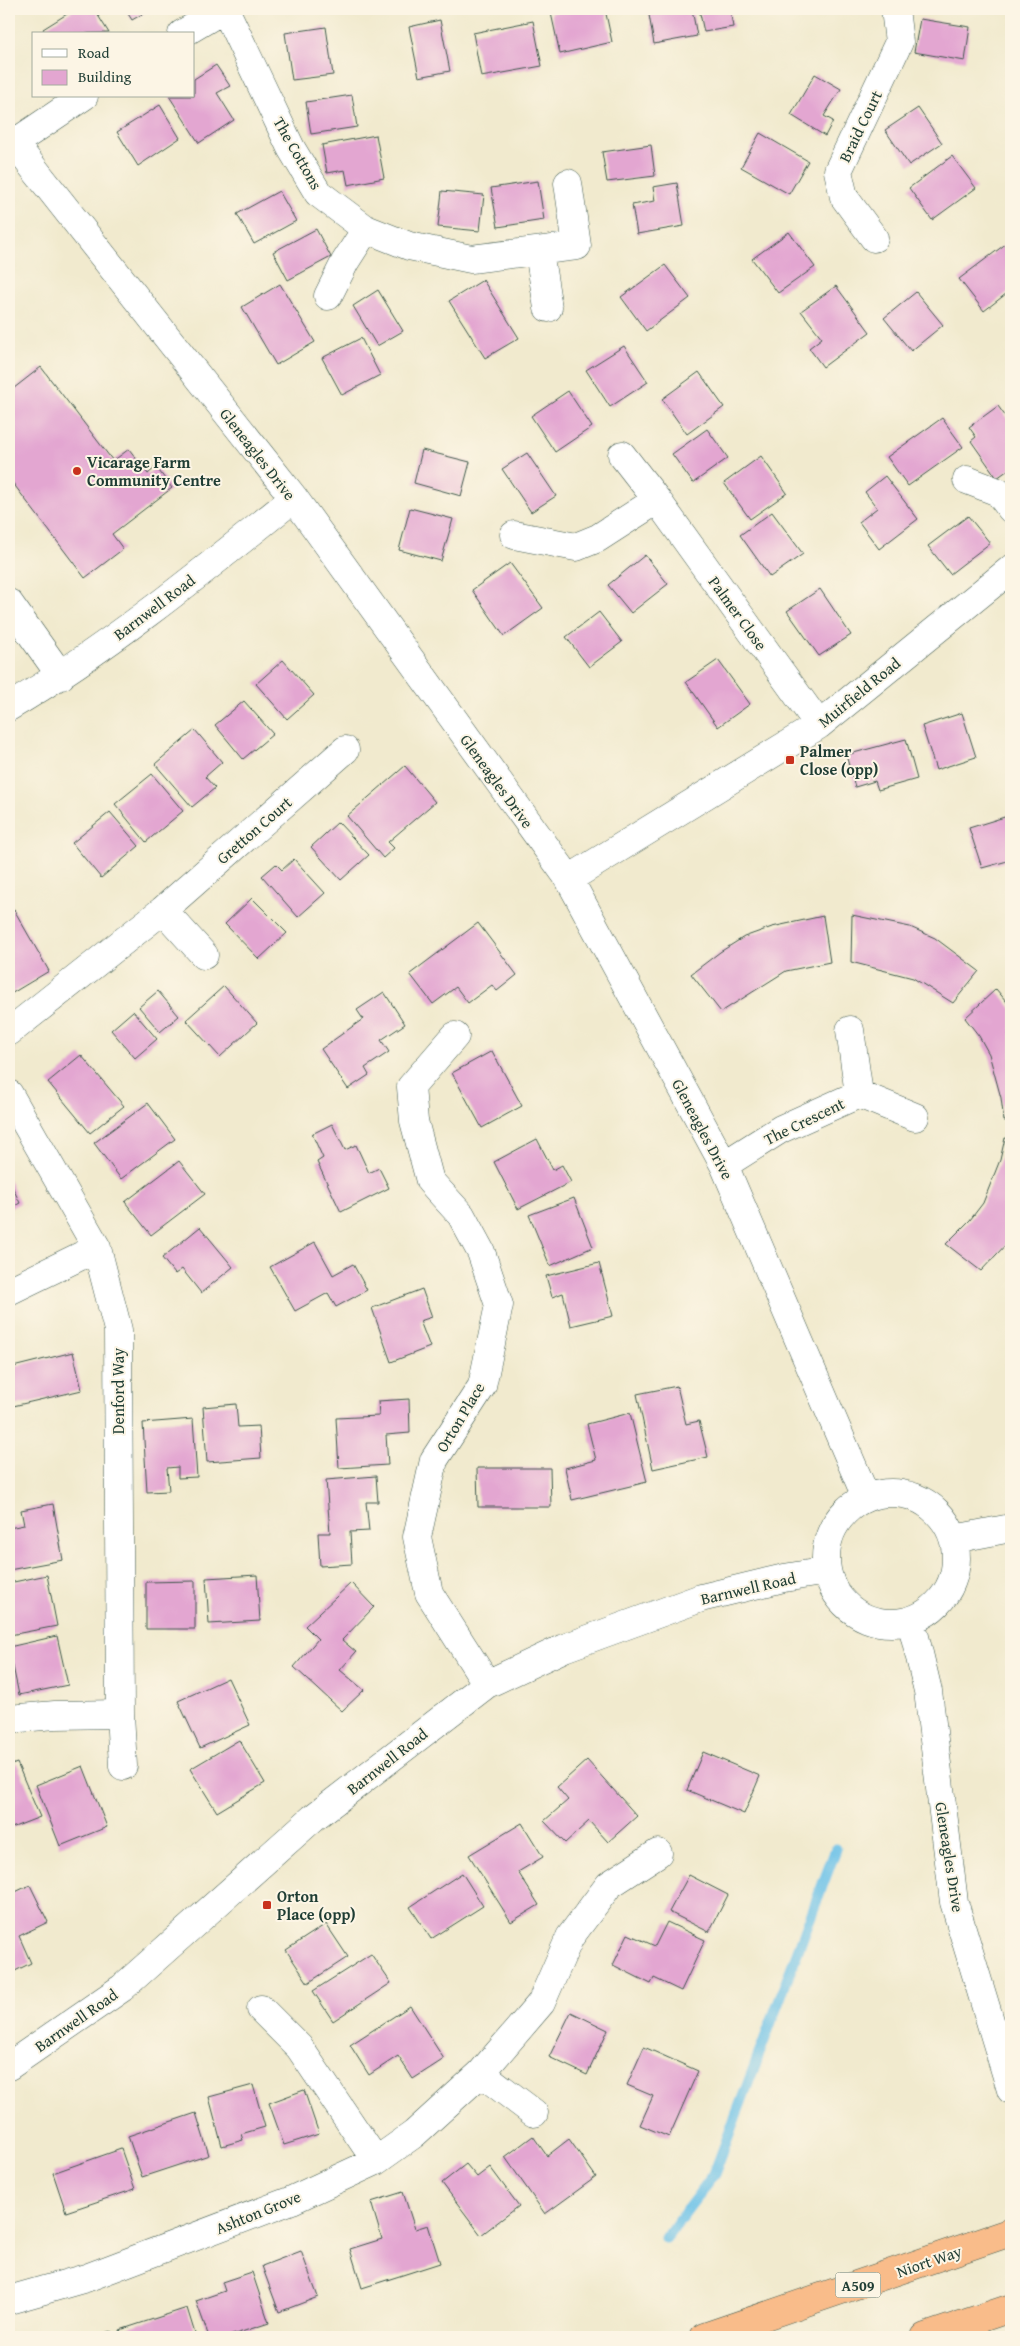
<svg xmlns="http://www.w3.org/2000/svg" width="1020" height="2346" font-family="'Gentium Book Plus',serif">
  <rect width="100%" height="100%" fill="#fcf5e5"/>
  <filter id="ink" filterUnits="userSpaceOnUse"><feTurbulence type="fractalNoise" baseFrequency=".02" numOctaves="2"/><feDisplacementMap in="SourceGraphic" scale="10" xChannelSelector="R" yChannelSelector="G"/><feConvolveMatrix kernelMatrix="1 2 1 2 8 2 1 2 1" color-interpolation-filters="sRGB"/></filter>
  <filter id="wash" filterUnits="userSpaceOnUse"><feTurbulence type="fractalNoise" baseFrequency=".0096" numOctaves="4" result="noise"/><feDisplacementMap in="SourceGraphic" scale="20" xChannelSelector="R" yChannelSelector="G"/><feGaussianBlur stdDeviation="1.12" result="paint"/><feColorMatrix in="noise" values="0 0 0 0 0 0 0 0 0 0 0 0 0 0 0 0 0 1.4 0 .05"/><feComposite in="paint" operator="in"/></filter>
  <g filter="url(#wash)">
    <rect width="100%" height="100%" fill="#f1eace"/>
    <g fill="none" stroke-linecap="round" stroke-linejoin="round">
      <path stroke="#6bc1e8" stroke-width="11" d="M666 2238 714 2174 836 1849"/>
    </g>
    <g id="blocks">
      <path fill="#e3a6d1" d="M75 9H94L109 33 46 34 43 29Z
        M125 9H151L132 20Z
        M569 9H605L612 42 560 54 551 13Z
        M648 9H692L697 36 654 44Z
        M699 9H730L733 27 704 32Z
        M920 19 970 27 965 61 914 52Z
        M440 20 450 71 419 77 409 27Z
        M533 21 542 66 481 77 473 33Z
        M326 27 333 75 292 80 285 33Z
        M216 65 230 86 217 93 234 120 199 143 169 96H194V79Z
        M815 74 841 89 824 116 833 121 825 136 791 115Z
        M352 95 357 127 311 134 306 102Z
        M160 105 180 138 138 166 117 132Z
        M918 108 942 143 909 165 885 130Z
        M760 133 808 161 789 194 741 167Z
        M376 135 384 178 348 185 345 170 327 173 322 145Z
        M651 145 655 176 607 182 602 152Z
        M952 156 976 188 932 220 909 188Z
        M538 181 544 220 498 227 491 188Z
        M677 183 684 226 637 234 632 205 655 201 653 187Z
        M279 191 296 221 254 244 237 214Z
        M442 191 484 195 480 231 438 227Z
        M316 229 331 257 288 280 273 252Z
        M789 232 815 267 778 293 752 259Z
        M1011 240V290L984 311 959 279Z
        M665 265 690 298 646 331 621 297Z
        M483 280 519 338 485 358 449 301Z
        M280 284 315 342 276 365 242 307Z
        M836 286 870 332 823 367 809 348 822 338 801 311Z
        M378 290 403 331 377 346 353 306Z
        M916 292 943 325 911 351 884 318Z
        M361 338 380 375 342 395 322 358Z
        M624 346 648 382 610 407 586 370Z
        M41 367 113 461 129 449 148 474 156 467 172 488 112 534 123 549 85 578 9 478V392Z
        M699 372 724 407 687 434 662 399Z
        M568 391 592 427 555 452 531 416Z
        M998 406 1011 424V468L997 478 971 441 976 437 969 427Z
        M942 418 963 447 908 486 887 457Z
        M707 429 728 458 693 483 672 454Z
        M422 450 470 462 461 496 414 483Z
        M527 453 556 496 531 512 502 469Z
        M761 456 787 493 750 519 724 483Z
        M885 476 918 519 879 549 859 522 877 508 865 492Z
        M410 508 453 519 441 561 399 550Z
        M772 512 803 554 770 577 740 535Z
        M968 516 990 543 950 574 928 546Z
        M645 555 668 584 631 613 608 585Z
        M510 563 543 608 504 636 472 590Z
        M820 589 851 635 819 656 787 611Z
        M599 612 622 642 589 667 566 637Z
        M283 660 314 695 287 719 256 684Z
        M718 660 750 704 718 727 686 682Z
        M244 701 273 734 243 759 215 725Z
        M962 713 976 757 936 770 922 726Z
        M195 730 222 762 205 777 215 788 192 807 155 764Z
        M906 739 917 779 878 790 875 781 855 787 846 755Z
        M405 766 435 802 388 842 394 848 383 858 347 816Z
        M152 774 183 811 146 842 115 804Z
        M110 812 139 846 101 878 72 843Z
        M1011 815V860L982 868 969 828Z
        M338 822 369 855 341 880 311 847Z
        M294 859 325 893 298 917 262 876 276 864 282 870Z
        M252 898 287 933 259 959 225 924Z
        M13 908 49 971 9 995V910Z
        M852 915 910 927 935 938 979 971 953 1003 913 978 851 962Z
        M823 916 830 962 786 971 721 1012 691 974 720 952 744 937 772 927Z
        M478 923 517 975 497 991 492 985 468 1003 456 987 433 1004 410 974Z
        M224 986 257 1023 220 1057 186 1020Z
        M996 989 1011 1007V1120L1004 1121 1001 1098 989 1054 979 1036 965 1018Z
        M158 991 179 1016 160 1032 139 1007Z
        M384 992 405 1024 381 1040 389 1052 365 1068 369 1075 348 1089 321 1049 363 1019 357 1010Z
        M133 1011 157 1039 135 1058 111 1030Z
        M492 1051 522 1106 482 1128 452 1073Z
        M81 1055 124 1106 90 1133 48 1082Z
        M148 1103 175 1139 121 1179 94 1143Z
        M332 1124 345 1150 356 1145 369 1173 379 1168 389 1188 341 1212 317 1162 323 1158 312 1134Z
        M1005 1138 1011 1139V1239L981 1271 946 1244 970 1220 983 1203 1000 1160Z
        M537 1139 553 1170 562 1165 571 1182 518 1209 494 1162Z
        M179 1161 205 1194 151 1235 125 1202Z
        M9 1180 20 1203 9 1209Z
        M574 1198 593 1247 550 1266 529 1215Z
        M200 1227 233 1267 201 1293 182 1269 175 1274 162 1258Z
        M315 1242 333 1275 353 1264 367 1290 336 1307 328 1293 295 1311 270 1267Z
        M599 1263 613 1316 571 1326 563 1293 552 1297 546 1276Z
        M422 1289 432 1317 420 1321 430 1347 391 1362 372 1308Z
        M73 1352 82 1390 9 1407V1368Z
        M677 1386 686 1424 699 1421 708 1457 653 1469 637 1394Z
        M409 1399 410 1433 386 1435 388 1465 339 1468 336 1418 379 1416 378 1401Z
        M236 1404 238 1427 259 1426 261 1458 207 1462 203 1407Z
        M630 1413 647 1482 572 1500 565 1468 596 1460 587 1424Z
        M193 1419 197 1477 178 1478V1467L167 1468 169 1491 147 1492 143 1423Z
        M477 1468H550L551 1507H478Z
        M376 1476 378 1502H366L369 1531 350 1532 352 1564 320 1566 318 1533H330L326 1480Z
        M53 1504 63 1560 9 1570V1528L24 1525 21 1510Z
        M47 1575 57 1626 10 1635 9 1583Z
        M257 1575 260 1621 209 1624 206 1578Z
        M195 1581V1629H146V1582Z
        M351 1583 374 1607 342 1640 356 1652 340 1670 364 1690 342 1711 294 1667 318 1639 305 1626Z
        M57 1636 68 1685 19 1695 9 1647Z
        M228 1678 250 1725 200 1748 178 1701Z
        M239 1740 265 1783 217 1812 190 1769Z
        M703 1752 760 1776 744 1814 687 1790Z
        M587 1760 637 1816 608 1842 589 1821 565 1843 544 1821 568 1800 557 1787Z
        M17 1763 40 1817 9 1829V1766Z
        M83 1766 107 1827 60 1846 36 1785Z
        M522 1823 543 1857 518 1872 539 1905 511 1922 469 1855Z
        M462 1873 483 1906 431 1939 410 1907Z
        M689 1875 728 1895 709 1932 669 1912Z
        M30 1885 48 1922 19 1936 31 1963 9 1974V1895Z
        M667 1922 705 1940 681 1991 654 1978 651 1984 613 1965 628 1934 655 1946Z
        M326 1924 348 1957 308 1983 286 1950Z
        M371 1954 391 1983 333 2021 313 1991Z
        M410 2006 444 2059 413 2079 398 2056 369 2075 350 2045Z
        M571 2012 608 2030 587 2075 549 2057Z
        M644 2047 698 2071 669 2137 640 2125 653 2096 627 2085Z
        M253 2085 265 2127 241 2134 243 2140 222 2146 209 2097Z
        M304 2090 319 2134 284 2145 269 2103Z
        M196 2113 209 2155 142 2177 128 2136Z
        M533 2136 547 2156 569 2139 596 2177 545 2214 505 2157Z
        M121 2149 135 2189 66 2212 53 2173Z
        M466 2164 477 2177 490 2167 519 2206 481 2235 442 2183Z
        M403 2192 415 2229 428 2225 440 2263 362 2288 350 2249 382 2239 371 2202Z
        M301 2251 318 2297 279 2312 262 2266Z
        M252 2272 269 2323 226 2337H209L196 2301 225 2291 222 2282Z
        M187 2308 196 2337H122L120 2330Z
        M111 2331 113 2337H90Z"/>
    </g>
  </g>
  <g filter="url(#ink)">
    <use href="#blocks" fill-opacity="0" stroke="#3e574b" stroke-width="1"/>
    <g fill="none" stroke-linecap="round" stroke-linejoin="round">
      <defs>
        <path id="minor" d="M225 9 291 148 318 193 366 229 409 246 471 259 577 246 568 183
          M182 34 224 9
          M9 137 294 498 569 879 724 1165 866 1497
          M13 144 84 96
          M874 238 844 197 838 171 899 42 895 9
          M539 252 548 308
          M328 296 345 262 366 229
          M622 455 657 500 819 725
          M967 480 998 492 1011 509
          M514 535 576 547 598 538 657 500
          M9 603 61 676
          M9 707C110 647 202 572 294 498
          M569 879 819 725 1011 569
          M163 910 204 955
          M850 1030 859 1094 915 1117
          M9 1032 163 910 345 750
          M455 1036 411 1087 414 1121 430 1181 461 1215 481 1252 499 1305 482 1386 434 1460 417 1537 429 1593 487 1684
          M9 1094 97 1248 118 1330 120 1714 123 1766
          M724 1165 781 1129 859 1094
          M9 1291 97 1248
          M826 1558a65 65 0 1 1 130 0a65 65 0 1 1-130 0Z
          M954 1539 1011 1528
          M911 1620 928 1691 954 1902 1011 2090
          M9 1719 55 1715 120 1714
          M261 2009 299 2047 376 2161
          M9 2066 122 1988 313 1818 487 1684 564 1648 701 1598 784 1578 827 1571
          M481 2073 534 2113
          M9 2300 86 2278 292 2200 376 2161 414 2134 481 2073 541 2003 570 1937 609 1885 658 1853"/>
        <path id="highway" d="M704 2337 1011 2232
          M925 2337 1011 2308"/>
      </defs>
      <use href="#minor" stroke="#3e574b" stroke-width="29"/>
      <use href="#highway" stroke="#3e574b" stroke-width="29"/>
      <use href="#minor" stroke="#fff" stroke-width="28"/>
      <use href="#highway" stroke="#f9bc8a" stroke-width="28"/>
    </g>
  </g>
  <g fill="#c8321e" stroke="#fcf5e5" stroke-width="2">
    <circle cx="77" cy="471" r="5"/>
    <rect x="785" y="755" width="10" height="10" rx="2.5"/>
    <rect x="262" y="1900" width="10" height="10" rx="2.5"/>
  </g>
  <g text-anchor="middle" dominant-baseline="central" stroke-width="4" stroke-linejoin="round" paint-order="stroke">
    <rect fill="#fcf5e5" stroke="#617469" stroke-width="1" x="835.5" y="2272.5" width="45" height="25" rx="4"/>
    <g font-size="15" font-weight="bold" fill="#1f3d34">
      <text x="858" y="2285">A509</text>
    </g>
    <g font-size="16" fill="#1f3d34" stroke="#fcf5e5">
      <text transform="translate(860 126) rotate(-64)">Braid Court</text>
      <text transform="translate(298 153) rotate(60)">The Cottons</text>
      <text transform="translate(258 454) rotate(52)">Gleneagles Drive</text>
      <text transform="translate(154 607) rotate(-37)">Barnwell Road</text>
      <text transform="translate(738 613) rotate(54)">Palmer Close</text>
      <text transform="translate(859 692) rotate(-39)">Muirfield Road</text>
      <text transform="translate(497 781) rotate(54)">Gleneagles Drive</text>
      <text transform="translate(254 830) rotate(-41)">Gretton Court</text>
      <text transform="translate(804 1121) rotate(-26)">The Crescent</text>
      <text transform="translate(703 1129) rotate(62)">Gleneagles Drive</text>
      <text transform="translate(118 1391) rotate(-90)">Denford Way</text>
      <text transform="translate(460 1417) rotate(-59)">Orton Place</text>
      <text transform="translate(748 1588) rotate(-13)">Barnwell Road</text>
      <text transform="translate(387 1761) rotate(-38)">Barnwell Road</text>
      <text transform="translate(950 1857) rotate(81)">Gleneagles Drive</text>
      <text transform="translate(76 2020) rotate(-35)">Barnwell Road</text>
      <text transform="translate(258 2212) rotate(-22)">Ashton Grove</text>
      <text transform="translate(929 2261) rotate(-19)">Niort Way</text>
    </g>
    <g font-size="16" font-weight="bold" fill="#1f3d34" stroke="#fcf5e5" text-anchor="start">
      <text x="87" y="462">Vicarage Farm<tspan x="87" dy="18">Community Centre</tspan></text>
      <text x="800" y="751">Palmer<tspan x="800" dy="18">Close (opp)</tspan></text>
      <text x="277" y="1896">Orton<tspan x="277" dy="18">Place (opp)</tspan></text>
    </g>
  </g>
  <rect width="1020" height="2346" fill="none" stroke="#fcf5e5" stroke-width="30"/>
  <rect x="32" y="32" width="162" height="65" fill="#fcf5e5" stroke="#a4ab9e"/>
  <rect x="42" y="49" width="25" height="8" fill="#ffffff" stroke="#a4ab9e"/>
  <text x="78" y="58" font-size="15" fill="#1f3d34">Road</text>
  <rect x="42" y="70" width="25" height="15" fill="#e3a6d1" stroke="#a4ab9e"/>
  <text x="78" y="82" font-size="15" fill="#1f3d34">Building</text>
</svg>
